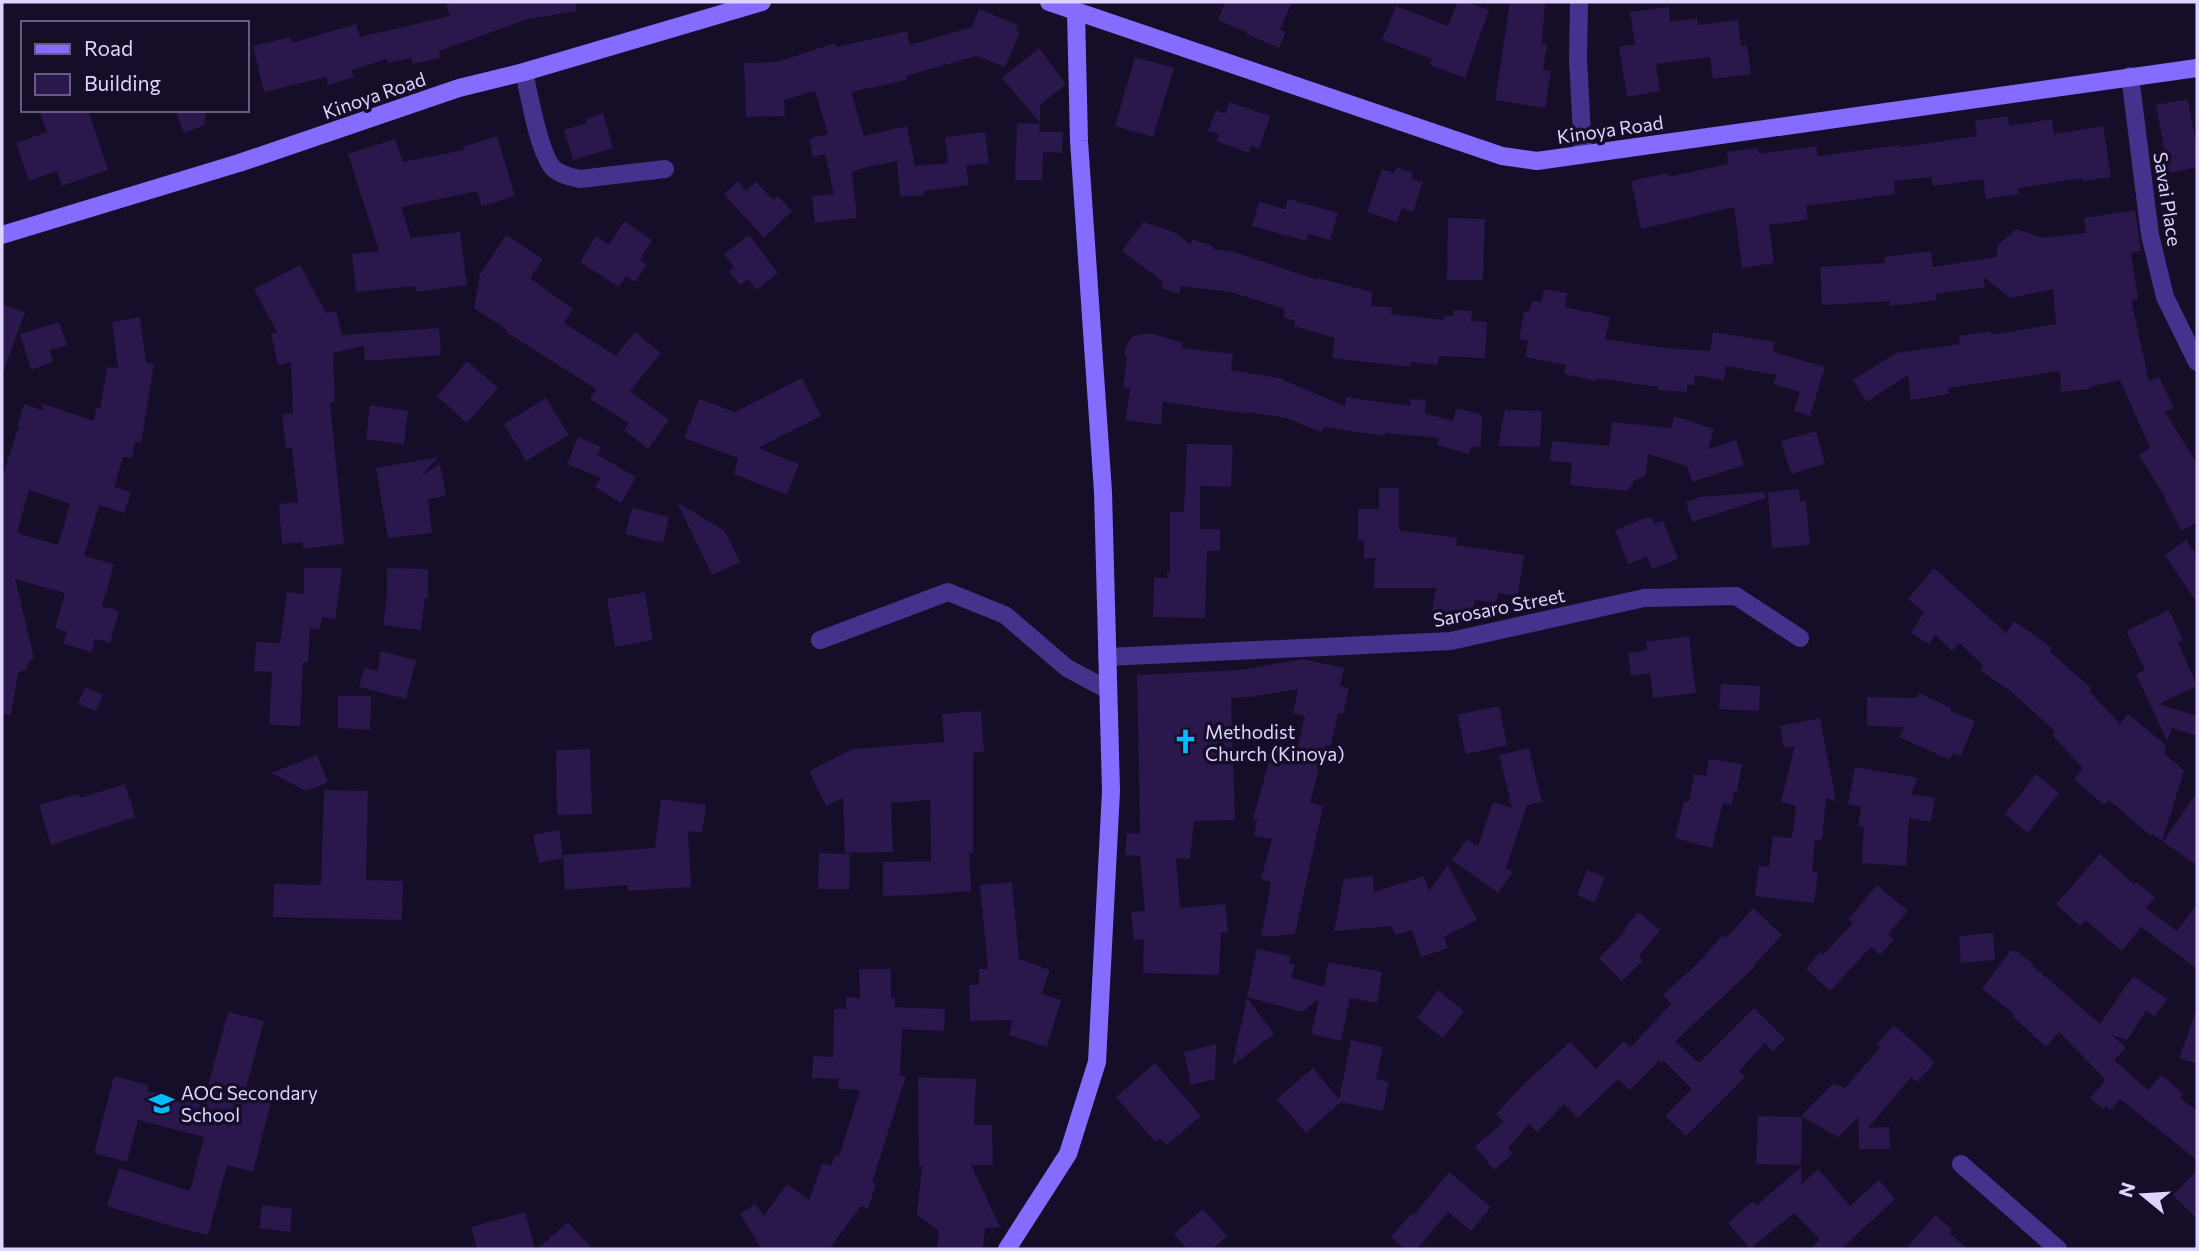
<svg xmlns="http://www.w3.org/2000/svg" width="2199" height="1251" font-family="Commissioner,sans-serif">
  <rect width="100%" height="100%" fill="#160d28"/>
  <path fill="#2a174b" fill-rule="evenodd" d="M456 2H576L577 11 528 19 439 51 440 58 413 64 411 58 388 63 387 59 352 70 354 77 328 85 326 77 264 92 253 46 290 37 292 43 356 24 360 37 450 16 446 5Z
    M1225 2H1292L1280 30 1286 32 1279 48 1246 34 1247 32 1218 20Z
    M1457 2H1466L1489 10 1465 78 1430 65 1432 59 1382 40 1396 6 1448 26Z
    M1510 2H1545L1542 44 1547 45 1543 70 1551 71 1545 108 1495 100Z
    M1669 7 1670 22 1697 18 1698 25 1738 20 1741 46 1747 45 1751 74 1713 79 1710 57 1656 64 1660 91 1627 97 1619 47 1635 44 1630 12Z
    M979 9 1018 25 1016 30 1020 32 1005 67 976 56 906 76 907 80 851 92 864 136 907 126 915 166 948 163 945 137 985 132 989 163 966 166 969 185 924 191V195L900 197 897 161 863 168 852 172 857 218 815 223 812 196 834 194 825 154 813 157 809 139 828 134 815 91 784 100 785 116 746 117 744 63 777 62 835 43 836 47 907 31 910 45 972 27Z
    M1039 48 1066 84 1040 105V123L1002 78Z
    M1135 57 1174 68 1153 137 1115 126Z
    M2188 99 2197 148V167L2169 173 2156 105Z
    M1229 102 1270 116 1259 149 1251 146 1249 153 1216 141 1219 134 1208 131 1216 110 1225 114Z
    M39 110H88L108 170 62 186 57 171 29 181 16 143 47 132Z
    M175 110H206L204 125 184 133Z
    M603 113 613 148 573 160 564 130 587 123 586 119Z
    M2008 116 2009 126 2052 119 2054 134 2103 126 2111 177 2083 181V178L2018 188 2019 194 1986 199 1983 179 1933 186 1931 177 1894 181 1895 194 1806 206 1808 220 1769 225 1774 263 1742 268 1734 207 1641 229 1631 181 1668 173V177L1728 164 1727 152 1758 148 1759 154 1816 146 1818 156 1901 145 1902 147 1977 136 1975 121Z
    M1017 123 1040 124 1039 132H1063L1062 153 1043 152 1042 180H1015Z
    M497 136 515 196 482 206 477 191 401 207 411 238 460 232 467 285 416 292 415 286 356 292 352 254 379 251 348 154 395 139 403 162 464 150 463 147Z
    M1396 167 1413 173 1412 179 1423 182 1413 212 1402 208 1397 222 1367 212 1382 169 1394 173Z
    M738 181 746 191 756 182 773 200 778 196 792 211 764 238 724 194Z
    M1288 199 1338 213 1330 240 1308 234 1306 241 1252 226 1259 202 1285 209Z
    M2135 210 2141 251 2131 253 2138 299 2131 300 2149 381 2159 377 2174 408 2165 412 2197 464V522L2182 531 2165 500 2166 499 2139 455 2150 448 2120 380 2089 387V389L2061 392 2060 371 1948 388 1949 394 1911 400 1908 375 1866 402 1853 380 1896 353 1960 344 1959 336 1991 331V335L2056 324 2053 289 2010 298 1983 277 1985 287 1936 294 1937 300 1890 306V301L1822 305 1820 267 1885 263 1884 257 1931 251 1933 267 1996 257 1998 245 2016 229 2044 238 2086 233 2084 218Z
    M1448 218 1485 219 1483 280H1447Z
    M624 221 652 240 640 260 647 265 635 282 626 276 619 287 580 262 596 236 609 245Z
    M1143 222 1176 233 1191 245 1192 239 1213 246V249L1231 251 1317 280 1318 278 1372 292 1371 306 1392 307 1391 314 1444 320V316H1453L1454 310 1472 311 1471 321 1487 322 1485 358 1439 356 1438 365 1411 362 1410 367 1332 358 1335 338 1294 326 1295 321 1283 317 1285 309 1231 292 1181 286 1179 294 1161 288 1163 282 1122 251Z
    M506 235 543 259 530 278 573 309 564 323 616 356 635 332 661 353 630 391 669 420 648 449 624 430 629 423 590 399 596 389 506 332 507 330 474 308 480 274Z
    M749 235 778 273 757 290 748 279 740 285 729 271 734 267 724 254Z
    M300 265 326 313 336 311 342 335 439 328 441 355 365 361 364 346 333 353 335 402H330L344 544 303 549V542L282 544 279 504 298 502 292 448H286L282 414 293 413 291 362 278 365 271 334 277 332 254 289Z
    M1544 289 1567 293 1565 307 1610 317 1605 339 1664 348 1710 351 1713 332 1775 342 1773 352 1825 367 1810 416 1794 411 1800 392 1773 384 1776 375 1726 366 1724 380 1695 375 1694 385H1687V392L1658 390V387L1597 378 1596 381 1564 374 1566 365 1525 357 1528 341 1519 339 1524 312H1529L1532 301 1541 302Z
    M2 304 25 312 4 370 2 369Z
    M140 317 146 363 154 364 141 443 135 442 132 458 123 457 114 487 131 492 124 513 99 505 84 556 114 564 102 606 119 611 110 643 95 639 92 652 63 644 67 632 55 628 65 593 15 579 34 657 28 663 27 669 18 673 11 715 2 714V478L19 426H17L24 404 44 411 41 403 94 421 96 408 100 409 107 367 118 368 112 322ZM29 490 70 504 58 545 17 533Z
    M59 322 67 345 50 350 53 362 31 370 20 334Z
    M1150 333 1183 343 1182 348 1233 354 1231 370 1284 379 1283 380 1345 406 1346 397 1410 406V399L1426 400 1425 413 1453 421 1457 408 1482 415 1481 445 1478 448 1472 446 1469 454 1437 445 1439 438 1385 433V436L1324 427 1321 432 1286 418 1249 412V414L1163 402 1161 425 1126 420 1130 388 1123 387 1127 357 1124 355 1128 342 1133 336Z
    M467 361 498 388 467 423 437 396Z
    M802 378 821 416 758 448 799 464 787 495 734 474 738 458 684 438 699 399 735 412Z
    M546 398 569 435 526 461 504 424Z
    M370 405 408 411 404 444 366 439Z
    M1505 410 1542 411 1540 447 1498 446Z
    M1674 416 1714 429 1708 449 1736 440 1744 465 1692 482 1687 466 1648 454 1646 475 1634 481 1628 491 1570 485 1572 463 1550 461 1552 441 1609 446 1612 422 1671 428Z
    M1816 431 1825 464 1791 474 1781 441Z
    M578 437 601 447 598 455 636 477 621 503 595 487 601 478 567 464Z
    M1187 444 1233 445 1231 487 1200 486V529H1220V551H1207L1205 618 1153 617 1154 578H1167V573H1170V512H1184Z
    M438 457 421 476 440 464 446 496 428 499 432 533 388 538 376 468Z
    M1379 488H1399V530L1457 538 1456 545 1524 555 1518 596 1498 593 1496 603 1475 600 1472 617 1432 611 1436 588H1374L1375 558H1364V540H1358V509H1379Z
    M1799 489 1800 502 1806 501 1810 545 1772 548 1768 492Z
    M1764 492 1766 498 1692 522 1686 502 1700 497Z
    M677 502 725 531 740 562 712 575Z
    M632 508 669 517 663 543 625 534Z
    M1645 518H1652L1654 524 1663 521 1678 559 1652 569 1647 557 1628 564 1615 530Z
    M2186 540 2197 556V603L2165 555Z
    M304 568H342L335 619 322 617 320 630 310 628 308 662H303L300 726 269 725 272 672 254 671 256 642 280 643 287 592 304 594Z
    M387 568 428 569V598H425L421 630 383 625 387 595Z
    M1934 568 2006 633 2014 621 2052 648 2050 652 2091 688 2089 691 2120 724 2128 714 2166 745 2164 753 2184 771 2162 841 2152 834 2151 836 2109 800 2104 805 2074 779 2083 768 2052 735 2055 731 2009 690 1980 670 1983 665 1959 643 1952 651 1935 635 1929 644 1911 633 1924 612 1908 599Z
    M645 592 653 640 615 647 607 599Z
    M2169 610 2183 640 2178 642 2197 686 2159 704 2197 716V736L2172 728 2167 741 2136 674 2145 670 2126 631Z
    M1689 636 1696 693 1653 698 1650 673 1631 676 1628 653 1647 650 1646 642Z
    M380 651 416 660 406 699 359 687 364 668 378 671Z
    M1303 659 1344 668 1340 686 1349 688 1343 714 1338 713 1331 746 1325 745 1310 803 1323 806 1295 934 1261 937 1271 882 1261 879 1272 839 1254 836 1257 819H1253L1273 747 1296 753 1305 716 1293 713 1298 689 1250 697 1231 698 1235 820 1194 821 1190 859 1176 858 1180 908 1225 904 1228 932 1221 933 1219 975 1143 973 1144 939 1134 940 1131 912 1145 911 1140 856 1125 855 1127 833 1140 834 1137 675 1241 670Z
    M1721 684 1760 686 1759 711 1719 709Z
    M85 687 103 695 96 711 78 704Z
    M1919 693 1951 708 1950 711 1975 721 1961 756 1953 753 1950 760 1899 737 1904 727 1867 726V697L1917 698Z
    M338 696H371L370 730 338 728Z
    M1499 706 1507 745 1466 754 1457 715Z
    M981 711 984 752 973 753V853H969L971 891 922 895 883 896V862L931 861 930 800 891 803 893 852 845 853 843 798 826 806 809 771 853 749 944 742 942 714Z
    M1820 718 1836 801 1826 798 1822 840H1815L1812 872 1818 873 1814 903 1755 896 1759 866 1769 867 1773 836 1792 838 1796 806 1781 802 1795 746 1784 748 1780 726Z
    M1529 748 1542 802 1527 805 1506 868 1513 872 1498 893 1452 860 1467 839 1478 847 1493 802 1512 808 1499 755Z
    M590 749 592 814 557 815 556 750Z
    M317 755 328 782 306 791 271 773Z
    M1709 759 1742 764 1737 792 1734 791 1732 804 1723 803 1712 848 1675 838 1684 801 1689 802 1694 774 1706 776Z
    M1855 767 1918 778 1911 794 1935 798 1931 822 1909 818 1906 866 1862 863 1864 827 1858 826 1861 807 1848 804Z
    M2036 774 2059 793 2028 833 2005 814Z
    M125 784 135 817 51 845 39 805 79 794 80 798Z
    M324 790 368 791 366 880 403 881 402 920 273 917 274 884 321 885Z
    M2197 792V865L2163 842Z
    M661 799 706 805 702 833 688 831 691 887 628 891 627 885 565 890 563 855 655 848Z
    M559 830 563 858 539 863 533 835Z
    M819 853 850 854 849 889H818Z
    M2100 854 2134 884 2136 882 2155 897 2146 908 2177 931 2197 904V969L2141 927 2122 951 2085 920 2080 926 2056 904Z
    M1448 865 1477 920 1444 937 1448 948 1421 957 1412 930 1395 935 1392 926 1334 931 1344 879 1373 876 1374 892 1424 876 1429 891Z
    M1587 870 1605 877 1595 903 1577 895Z
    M1012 882 1019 959 1050 970 1041 994 1061 1000 1047 1047 1009 1035 1013 1020 970 1021 969 985H979V969H988L980 885Z
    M1877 885 1908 911 1888 934 1894 939 1880 955 1871 947 1830 991 1806 969 1820 952 1823 955 1853 923 1848 919Z
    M1753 908 1782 935 1753 966 1755 967 1675 1041 1699 1063 1754 1008 1785 1039 1773 1051 1765 1043 1739 1071 1745 1077 1686 1136 1665 1116 1692 1089 1664 1061 1662 1063 1659 1061 1630 1090 1618 1079 1578 1118 1564 1104 1537 1132 1529 1124 1508 1148 1513 1154 1494 1170 1475 1146 1504 1122 1496 1114 1526 1082 1570 1042 1596 1069 1624 1041 1630 1048 1671 1004 1663 995 1698 963 1723 935 1726 938Z
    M1638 912 1660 930 1639 956 1643 961 1622 981 1599 958 1626 930 1624 929Z
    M1993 933 1995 960 1961 963 1959 936Z
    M1257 949 1291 956 1289 963 1295 965 1291 978 1324 987 1328 962 1382 972 1377 1003 1350 998 1341 1041 1311 1034 1319 999 1302 1012 1247 997Z
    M2010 951H2017L2033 964 2032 965 2100 1024 2133 976 2167 999 2155 1016 2146 1011 2127 1040 2112 1035 2126 1048 2114 1060 2148 1090 2161 1075 2184 1094 2180 1098 2197 1111V1160L2120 1099 2111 1110 2106 1106 2103 1109 2090 1098 2106 1080 2059 1032 2046 1047 2012 1016 2014 1014 1982 989Z
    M859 969H891V998H895V1007L945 1009 944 1031 902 1029 900 1076H906L872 1182 876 1184 868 1209 861 1206 829 1249H762L740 1214 755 1204 764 1216 787 1184 809 1200 822 1163 831 1166 835 1155 839 1157 860 1090 838 1089 839 1079 812 1078 813 1056 833 1057 834 1009H846V997L860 998Z
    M1438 990 1464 1011 1443 1038 1417 1018Z
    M1247 998 1274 1034 1232 1066Z
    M228 1012 264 1021 246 1087 273 1094 253 1172 227 1165 208 1235 174 1227 107 1206 119 1168 190 1191 204 1137 138 1120 127 1162 94 1153 114 1076 148 1085 147 1091 203 1105Z
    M2195 1014H2197V1064L2179 1058Z
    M1894 1025 1935 1062 1917 1082 1911 1077 1868 1128 1889 1127 1890 1149H1859L1858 1117 1838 1137 1801 1116 1833 1084 1845 1088 1880 1048 1876 1045Z
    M1351 1040 1383 1047 1376 1079 1389 1082 1383 1111 1341 1102 1306 1133 1277 1099 1313 1068 1339 1099Z
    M1216 1044 1215 1079 1191 1085 1184 1052Z
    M1155 1063 1201 1116 1167 1145 1160 1138 1155 1142 1116 1097Z
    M918 1077 976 1079 974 1125H992L993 1165H971L1000 1227 985 1228 983 1249H937L939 1231 917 1215 922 1166H919Z
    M1758 1116 1802 1117 1801 1165 1756 1164Z
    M1801 1167V1185L1818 1169 1850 1206 1879 1180 1895 1199 1841 1249H1810L1820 1240 1794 1213 1750 1249 1728 1223 1753 1201 1757 1205Z
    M2197 1170V1219L2173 1195Z
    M1449 1172 1491 1207 1471 1231 1448 1212 1417 1249H1405L1391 1237 1411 1214 1413 1216Z
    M262 1205 292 1209 290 1232 259 1228Z
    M1203 1209 1227 1236 1212 1249H1187L1174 1234Z
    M525 1212 535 1249H477L471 1227Z
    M1935 1215 1952 1229 1949 1233 1968 1249H1906Z
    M568 1222 592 1249H537Z"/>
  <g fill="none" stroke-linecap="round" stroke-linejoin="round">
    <path stroke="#44328c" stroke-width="18" d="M1579 2 1578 59 1583 153
      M524 72C529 93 539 155 554 169 561 175 571 177 580 179L665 169
      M2130 76 2150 235 2165 297 2197 362
      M820 640 948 592 1005 615 1067 668 1108 690
      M1107 657 1451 641 1644 598 1736 596 1800 638
      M1961 1164 2058 1249"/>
    <path stroke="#866bff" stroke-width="18" d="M1049 2 1502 156 1537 161 2197 68
      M2 235 239 163 459 88 524 72 762 2
      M1007 1249 1068 1154 1097 1062 1111 791 1103 492 1079 141 1076 12"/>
  </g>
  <defs>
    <symbol id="church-bare" viewBox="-9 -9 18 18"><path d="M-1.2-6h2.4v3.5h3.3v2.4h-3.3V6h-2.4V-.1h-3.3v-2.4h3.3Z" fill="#00bdff" stroke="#160d28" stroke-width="2.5" paint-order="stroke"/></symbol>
    <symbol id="university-bare" viewBox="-9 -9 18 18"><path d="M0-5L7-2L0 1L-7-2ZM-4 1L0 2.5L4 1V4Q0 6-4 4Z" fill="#00bdff" stroke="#160d28" stroke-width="2.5" paint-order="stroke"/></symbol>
  </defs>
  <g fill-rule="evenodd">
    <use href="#church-bare" x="1168" y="724" width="35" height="35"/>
    <use href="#university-bare" x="144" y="1086" width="35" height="35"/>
  </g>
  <g text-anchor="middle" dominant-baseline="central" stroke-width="7" stroke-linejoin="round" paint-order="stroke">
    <g font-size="19" fill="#dfd4ff" stroke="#160d28">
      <text transform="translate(374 95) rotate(-19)">Kinoya Road</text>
      <text transform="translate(1610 129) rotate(-8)">Kinoya Road</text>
      <text transform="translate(2168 199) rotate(81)">Savai Place</text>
      <text transform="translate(1499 607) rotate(-11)">Sarosaro Street</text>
    </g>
    <g font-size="19" fill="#dfd4ff" stroke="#160d28" text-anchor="start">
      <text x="1205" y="731">Methodist<tspan x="1205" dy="22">Church (Kinoya)</tspan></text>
      <text x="181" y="1092">AOG Secondary<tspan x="181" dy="22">School</tspan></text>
    </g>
  </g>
  <rect width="2199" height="1251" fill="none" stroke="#dfd4ff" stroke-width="7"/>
  <rect x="21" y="21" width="228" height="91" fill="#160d28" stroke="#665d7e" stroke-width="2"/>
  <rect x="35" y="44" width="35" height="10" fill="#866bff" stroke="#665d7e" stroke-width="2"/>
  <text x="84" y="56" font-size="21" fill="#dfd4ff">Road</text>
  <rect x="35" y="74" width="35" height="21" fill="#2a174b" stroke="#665d7e" stroke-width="2"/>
  <text x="84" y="91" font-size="21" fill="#dfd4ff">Building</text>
  <g transform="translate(2143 1195) rotate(288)" stroke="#160d28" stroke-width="5" paint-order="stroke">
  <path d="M0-5L12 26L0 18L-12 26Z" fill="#dfd4ff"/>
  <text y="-10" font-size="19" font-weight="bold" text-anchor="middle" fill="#dfd4ff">N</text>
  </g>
</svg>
